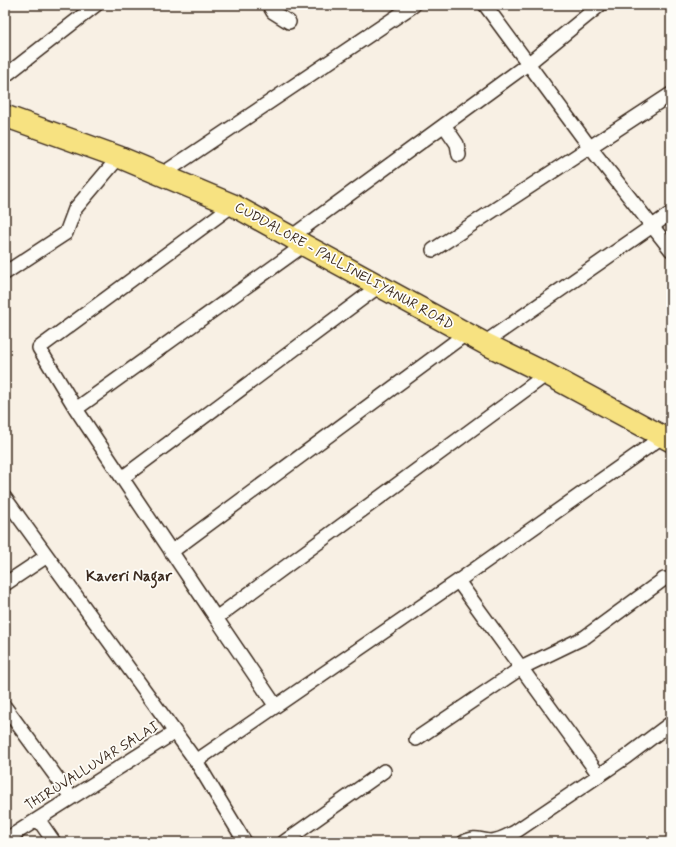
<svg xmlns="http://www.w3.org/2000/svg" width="676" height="847" font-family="Mynerve,sans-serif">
  <rect width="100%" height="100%" fill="#f8f0e4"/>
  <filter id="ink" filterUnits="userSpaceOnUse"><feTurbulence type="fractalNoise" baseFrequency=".025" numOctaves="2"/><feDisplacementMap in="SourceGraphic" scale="8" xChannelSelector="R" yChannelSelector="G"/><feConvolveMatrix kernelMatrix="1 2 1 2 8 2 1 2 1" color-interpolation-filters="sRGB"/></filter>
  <g filter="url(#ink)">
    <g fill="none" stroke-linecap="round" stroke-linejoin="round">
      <defs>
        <path id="minor" d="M269 5 273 12 289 22
          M485 5 589 146 671 250
          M5 76 96 5
          M444 125 457 144 459 155
          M161 175 414 5
          M291 237 529 63 600 5
          M433 250 671 94
          M5 273 66 233 75 209 119 157
          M484 343 671 213
          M76 409 39 348 233 205
          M122 478 76 409 304 245
          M5 498 196 761 458 581 662 437
          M171 552 467 333
          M458 581 599 775
          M5 584 47 556
          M216 618 122 478 379 286
          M275 705 216 618 547 374
          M5 707 71 797
          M416 739 521 668 585 637 664 579
          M196 761 245 842
          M38 819 54 842
          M5 840 175 732
          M284 842 384 771
          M464 842C477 836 478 840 490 841 499 841 507 836 515 832L626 757 671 723"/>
        <path id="primary" d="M5 116 119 157 233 205 291 237 304 245 330 259 484 343 547 374 671 441"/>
      </defs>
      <use href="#minor" stroke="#3b2a1e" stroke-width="16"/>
      <use href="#primary" stroke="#3b2a1e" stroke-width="24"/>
      <use href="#minor" stroke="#fdfcf7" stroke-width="13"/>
      <use href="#primary" stroke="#f7e281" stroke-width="21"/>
    </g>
  </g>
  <g text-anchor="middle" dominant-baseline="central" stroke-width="3.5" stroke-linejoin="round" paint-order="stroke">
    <g font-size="14" fill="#3b2a1e" stroke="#fdfcf7">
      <text transform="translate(344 266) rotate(29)">CUDDALORE - PALLINELIYANUR ROAD</text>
      <text transform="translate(92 766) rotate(-32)">THIRUVALLUVAR SALAI</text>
    </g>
    <g font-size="15" font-weight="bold" fill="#3b2a1e" stroke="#fdfcf7">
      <text x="129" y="577">Kaveri Nagar</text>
    </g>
  </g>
  <rect width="676" height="847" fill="none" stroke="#fdfcf7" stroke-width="20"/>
  <rect x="10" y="10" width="656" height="827" fill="none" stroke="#3b2a1e" stroke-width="1.5" filter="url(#ink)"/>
</svg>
